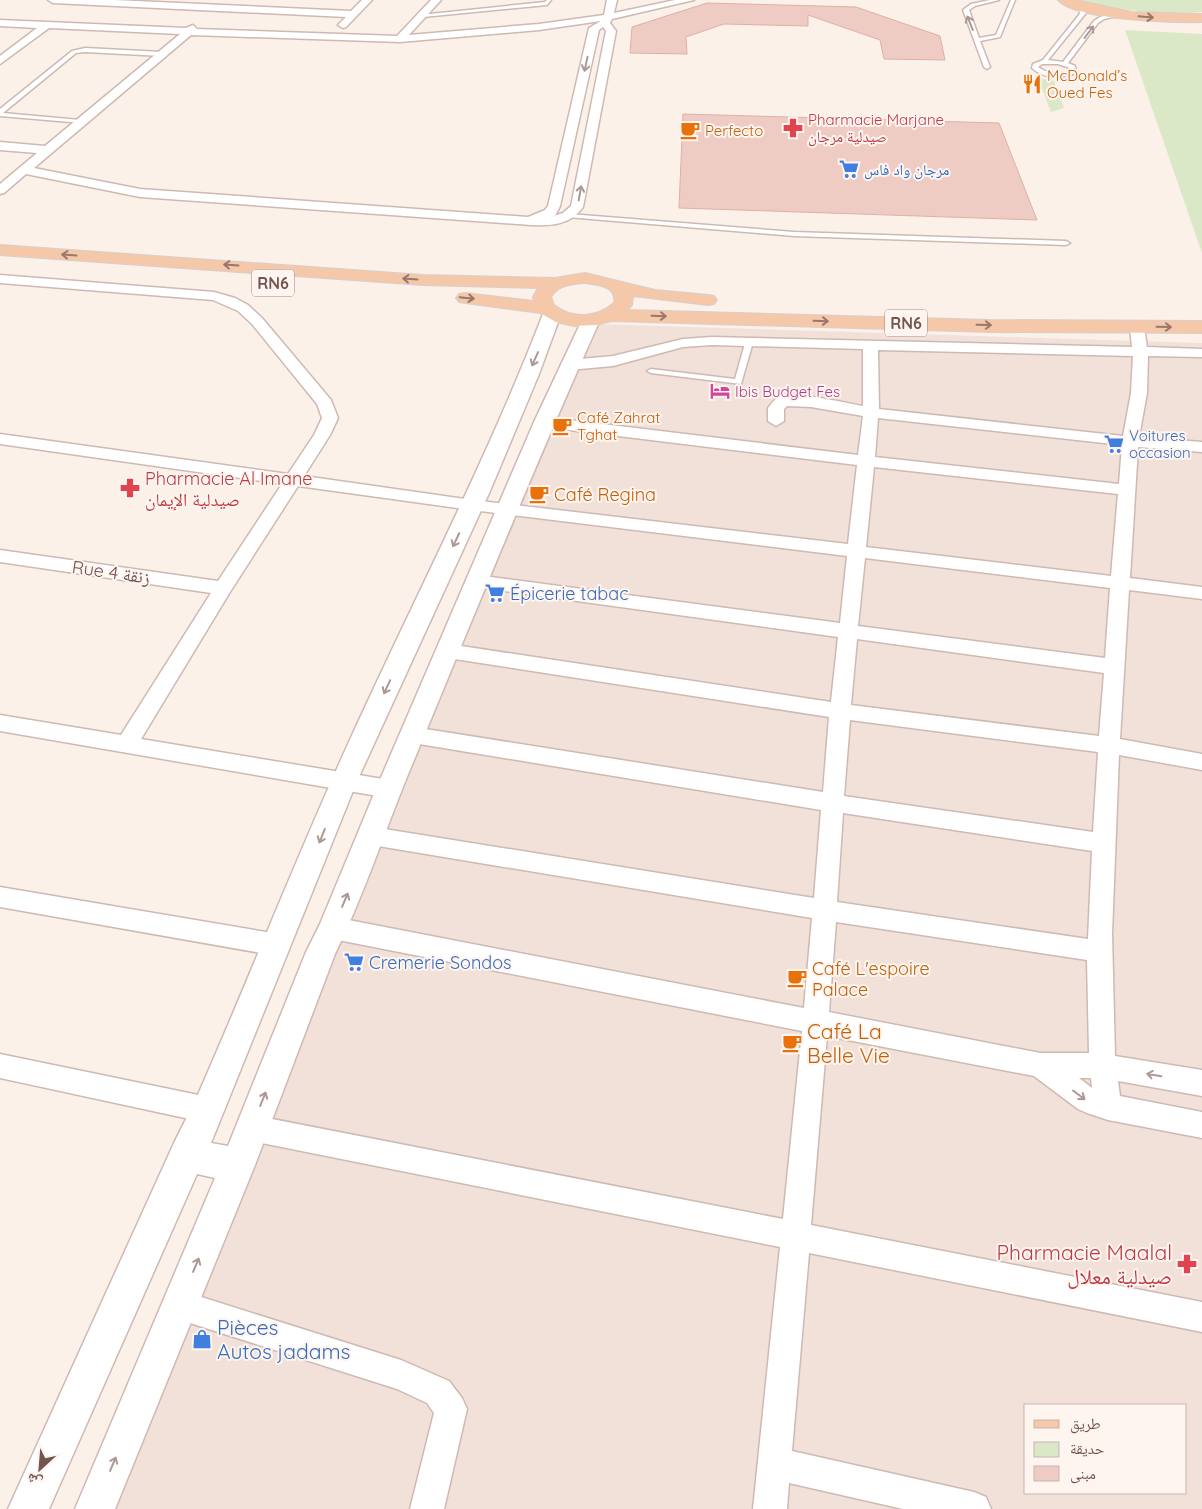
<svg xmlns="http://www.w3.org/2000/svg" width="1202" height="1509" font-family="Quicksand,'Noto Naskh Arabic',sans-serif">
  <rect width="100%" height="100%" fill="#fbf1e9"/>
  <path fill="#f2e1d8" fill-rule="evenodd" d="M593 324 1202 343V1509H101ZM1026 1405H1186V1493H1026Z"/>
  <path fill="#dbe8c8" d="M1080 0H1202V12C1160 15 1121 11 1080 0Z
    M1125 30 1202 34V253Z
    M1038 78 1054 81 1064 108 1051 112Z"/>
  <path fill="#eeccc3" stroke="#dfb0a5" d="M707 3 856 7 940 36 945 60 884 59 880 40 808 15V26L724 24 686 37 687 54 630 53 632 27Z
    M683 114 999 123 1037 220 679 208Z"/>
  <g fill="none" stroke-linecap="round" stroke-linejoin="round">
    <defs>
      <path id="service" d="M547 0H551L547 5 423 17 420 15 545 2Z
        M990 0H999L975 6 969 10 979 38 996 35 1011 0H1015L1000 37 980 41 990 67 987 69 984 67 963 10 971 4Z
        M1078 4H1082L1086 13 1048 60 1063 62 1094 21 1100 17 1122 12 1125 14 1104 19 1098 23 1068 63 1075 66 1076 73C1061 79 1044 79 1032 68L1033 64 1043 60 1079 15 1080 13ZM1042 64H1058L1070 68 1071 71C1060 76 1048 74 1038 67Z
        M85 48 162 52 165 54 162 56 85 52 76 53 3 113 80 120 83 122 82 123 0 116V109L72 51Z
        M569 214 794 232 1066 241 1070 243 1066 245 794 236 567 217 566 216Z
        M746 340 753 342 741 384 651 373 647 371 651 369 735 379Z"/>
      <path id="minor" d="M48 0H114L351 11 362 0H372L346 27 343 28 338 25 346 17 53 3Z
        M431 0H441L409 35 539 24 604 15 607 0H617L614 13 675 0H694L612 19 610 23 616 31 583 207C570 225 551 226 531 225L140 197 26 174 4 193 0 194V184L37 153 0 150V142L45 146 180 34 49 28 0 64V56L37 28 0 26V20L186 28 193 25 197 29 397 36ZM601 21 589 28 548 206 545 210 528 217 140 189 34 168 191 35 400 42 539 30ZM603 27 606 31 571 206 563 213 551 217 555 216 560 206 599 30Z
        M0 275 214 292 235 298 248 305 262 318 331 400 338 418 330 435 304 476 472 500 848 544 857 465 544 427 536 422 544 417 858 455 863 416 811 407 787 406 784 409V421L776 426 768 421V408C771 404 775 399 779 397 796 391 845 403 863 406V349L712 345 683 347 613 366 569 370 561 365 569 360 613 356 683 339 712 337 1132 347 1130 327 1137 323 1144 327 1147 347 1202 349V357L1148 356 1147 393 1139 437 1202 442V452L1138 447 1130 578 1202 587V599L1129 590 1120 739 1202 754V770L1119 755 1112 934 1115 1056 1202 1070V1096L1118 1081 1120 1096 1202 1112V1138L1108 1120 1087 1113 1078 1109 1034 1076 827 1036 811 1225 1202 1302V1332L809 1253 792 1451 974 1492 986 1497 991 1509H903L789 1483 787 1509H753L780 1247 252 1141 242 1137 238 1128 242 1119 252 1115 783 1219 802 1031 333 939 325 935 321 928 325 921 333 917 804 1008 812 918 372 845 364 843 361 836 364 829 372 827 814 898 821 810 413 743 406 741 403 735 406 729 413 727 823 792 829 717 448 658 441 656 438 651 441 646 448 644 831 702 838 637 476 587 469 585 467 581 469 577 476 575 840 623 847 556 472 510 298 486 230 592 141 739 389 780 397 783 400 789 397 795 389 798 0 731V715L121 735 211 593 0 562V550L218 581 282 484 0 444V434L288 474 314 435 322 418 317 404 252 324 238 311 213 300 0 283ZM878 350 1133 356 1131 393 1123 436 879 409ZM878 418 1122 445 1119 484 875 457ZM874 467 1118 494 1111 576 866 547ZM865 558 1110 588 1105 658 858 626ZM857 639 1104 673 1099 736 851 705ZM850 720 1098 752 1093 832 844 796ZM843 813 1092 851 1088 939 837 902ZM836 922 1087 960 1089 1053H1040L829 1012ZM1079 1078H1091L1092 1088Z
        M0 887 278 934 287 937 290 945 287 953 278 956 0 907Z
        M0 1054 208 1097 217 1101 221 1110 217 1119 208 1123 0 1078Z
        M179 1290 401 1360 449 1381 462 1398 467 1409 444 1509H410L434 1413 427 1403 397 1389 168 1316 164 1305 168 1294Z"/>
      <path id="tertiary" d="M552 309 558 310 561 314 539 374 490 491 357 781 211 1143 228 1146 306 952 320 924 376 789 534 422 582 320 585 316H597L600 320C533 469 472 621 409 772 384 833 364 895 335 954L255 1165 115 1509H75L215 1178 197 1174 49 1509H8L174 1143 197 1097C250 976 298 853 353 733 417 593 488 457 543 314L546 310Z"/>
      <path id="primary" d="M1058 0H1076L1132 12 1202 14V22C1175 23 1075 20 1058 0Z
        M0 245 423 275 555 278 585 273 655 290 708 295 714 296 717 300 714 304 708 305 633 296 632 305 628 310 990 320 1202 321V333L990 332 612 321 596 325 574 326 556 322 540 313 465 303 459 302 456 298 459 294 465 293 534 301 533 297 538 288 423 285 0 255ZM585 283C598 285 617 286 614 303 596 318 572 319 554 305L551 297C558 285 572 284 585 283Z"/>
    </defs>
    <use href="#service" stroke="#ceb9b3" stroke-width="3"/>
    <use href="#minor" stroke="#ceb9b3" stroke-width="3"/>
    <use href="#tertiary" stroke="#ceb9b3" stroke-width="3"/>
    <use href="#primary" stroke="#d8cfce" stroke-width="2"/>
    <use href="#service" fill="#fff" fill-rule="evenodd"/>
    <use href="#minor" fill="#fff" fill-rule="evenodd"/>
    <use href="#tertiary" fill="#fff" fill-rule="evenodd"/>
    <use href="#primary" fill="#f4c8a8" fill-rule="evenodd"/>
  </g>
  <defs><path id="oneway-shaft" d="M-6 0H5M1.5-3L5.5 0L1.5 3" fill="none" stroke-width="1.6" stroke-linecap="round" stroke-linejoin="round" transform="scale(1.25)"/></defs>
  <g stroke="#9a776a">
    <use href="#oneway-shaft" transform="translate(1146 17) rotate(5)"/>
    <use href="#oneway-shaft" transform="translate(69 255) rotate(-176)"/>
    <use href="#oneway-shaft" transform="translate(231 265) rotate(-176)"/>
    <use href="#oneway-shaft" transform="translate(410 279) rotate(-176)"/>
    <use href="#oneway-shaft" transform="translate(467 298) rotate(6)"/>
    <use href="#oneway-shaft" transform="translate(659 316) rotate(2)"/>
    <use href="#oneway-shaft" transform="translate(821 321) rotate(2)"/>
    <use href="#oneway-shaft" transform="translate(984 325) rotate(1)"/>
    <use href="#oneway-shaft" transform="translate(1164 327) rotate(1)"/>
  </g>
  <g stroke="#ac9895">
    <use href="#oneway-shaft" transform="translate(970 23) rotate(-112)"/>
    <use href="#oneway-shaft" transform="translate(1089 32) rotate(-53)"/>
    <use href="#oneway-shaft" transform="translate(586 64) rotate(102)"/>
    <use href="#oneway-shaft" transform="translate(580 193) rotate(-80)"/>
    <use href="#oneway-shaft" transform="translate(535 359) rotate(114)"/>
    <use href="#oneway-shaft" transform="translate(456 540) rotate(115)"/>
    <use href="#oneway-shaft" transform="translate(387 687) rotate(115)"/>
    <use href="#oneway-shaft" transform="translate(322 836) rotate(112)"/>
    <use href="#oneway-shaft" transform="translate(345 900) rotate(-67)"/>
    <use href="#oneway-shaft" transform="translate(1154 1075) rotate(-170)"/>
    <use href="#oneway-shaft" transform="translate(1079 1095) rotate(37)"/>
    <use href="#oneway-shaft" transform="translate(263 1099) rotate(-68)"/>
    <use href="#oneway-shaft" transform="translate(196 1265) rotate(-67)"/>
    <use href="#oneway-shaft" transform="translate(113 1464) rotate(-67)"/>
  </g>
  <defs>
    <symbol id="restaurant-bare" viewBox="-9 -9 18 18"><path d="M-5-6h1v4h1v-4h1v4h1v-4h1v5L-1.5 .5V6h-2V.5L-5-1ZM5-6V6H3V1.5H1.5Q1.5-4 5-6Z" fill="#e8710a" stroke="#fef5f0" stroke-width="2.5" paint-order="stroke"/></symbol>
    <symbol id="pharmacy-bare" viewBox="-9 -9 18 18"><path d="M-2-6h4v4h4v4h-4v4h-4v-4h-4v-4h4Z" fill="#e0444e" stroke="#fef5f0" stroke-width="2.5" paint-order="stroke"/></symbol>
    <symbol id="cafe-bare" viewBox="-9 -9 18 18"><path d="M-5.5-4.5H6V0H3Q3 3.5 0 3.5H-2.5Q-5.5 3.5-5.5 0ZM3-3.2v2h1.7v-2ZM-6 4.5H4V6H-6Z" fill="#e8710a" stroke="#fef5f0" stroke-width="2.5" paint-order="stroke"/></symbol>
    <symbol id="supermarket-bare" viewBox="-9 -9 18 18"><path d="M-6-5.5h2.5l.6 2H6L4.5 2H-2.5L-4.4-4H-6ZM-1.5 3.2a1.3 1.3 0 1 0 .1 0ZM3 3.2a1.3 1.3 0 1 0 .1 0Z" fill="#3f7fe0" stroke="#fef5f0" stroke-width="2.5" paint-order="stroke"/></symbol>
    <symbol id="hotel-bare" viewBox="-9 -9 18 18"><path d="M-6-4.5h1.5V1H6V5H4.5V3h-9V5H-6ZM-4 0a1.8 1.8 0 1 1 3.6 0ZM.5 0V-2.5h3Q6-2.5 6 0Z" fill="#d1479c" stroke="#fef5f0" stroke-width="2.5" paint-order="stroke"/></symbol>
    <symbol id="shop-bare" viewBox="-9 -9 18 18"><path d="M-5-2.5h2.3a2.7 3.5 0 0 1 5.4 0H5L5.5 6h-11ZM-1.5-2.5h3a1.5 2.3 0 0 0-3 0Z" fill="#3f7fe0" stroke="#fef5f0" stroke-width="2.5" paint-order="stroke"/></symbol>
  </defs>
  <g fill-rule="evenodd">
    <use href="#restaurant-bare" x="1018" y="70" width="28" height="28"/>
    <use href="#pharmacy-bare" x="779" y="114" width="28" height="28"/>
    <use href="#cafe-bare" x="676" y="116" width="28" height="28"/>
    <use href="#supermarket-bare" x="835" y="155" width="28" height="28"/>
    <use href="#hotel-bare" x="706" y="377" width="28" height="28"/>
    <use href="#cafe-bare" x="548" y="412" width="28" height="28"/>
    <use href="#supermarket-bare" x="1100" y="430" width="28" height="28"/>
    <use href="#pharmacy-bare" x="116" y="474" width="28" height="28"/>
    <use href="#cafe-bare" x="525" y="480" width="28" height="28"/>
    <use href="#supermarket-bare" x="481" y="579" width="28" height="28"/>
    <use href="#supermarket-bare" x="340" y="948" width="28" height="28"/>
    <use href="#cafe-bare" x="783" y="964" width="28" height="28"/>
    <use href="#cafe-bare" x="778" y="1029" width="28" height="28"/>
    <use href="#pharmacy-bare" x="1173" y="1250" width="28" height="28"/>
    <use href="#shop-bare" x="188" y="1325" width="28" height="28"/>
  </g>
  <g text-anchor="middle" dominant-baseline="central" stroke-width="4" stroke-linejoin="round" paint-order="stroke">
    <g font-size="15" fill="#c56008" stroke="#fef5f0" text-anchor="start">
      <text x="1047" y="75">McDonald’s<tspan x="1047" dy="17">Oued Fes</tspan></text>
      <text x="705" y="130">Perfecto</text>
      <text x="577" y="417">Café Zahrat<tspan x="577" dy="17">Tghat</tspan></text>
    </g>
    <g font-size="15" fill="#be3a42" stroke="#fef5f0" text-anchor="start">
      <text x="808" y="119">Pharmacie Marjane<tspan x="808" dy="17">صيدلية مرجان</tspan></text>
    </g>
    <g font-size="15" fill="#366cbe" stroke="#fef5f0" text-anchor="start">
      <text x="864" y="169">مرجان واد فاس</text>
      <text x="1129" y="435">Voitures<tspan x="1129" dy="17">occasion</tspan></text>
    </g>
    <g font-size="15" fill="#b23c85" stroke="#fef5f0" text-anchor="start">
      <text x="735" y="391">Ibis Budget Fes</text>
    </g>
    <g fill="#fef5f0" stroke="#9d847f" stroke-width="1">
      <rect x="252" y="269.5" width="42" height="27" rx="4"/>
      <rect x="885" y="309.5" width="42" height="27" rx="4"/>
    </g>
    <g font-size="16" font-weight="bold" fill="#74544f">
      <text x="273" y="283">RN6</text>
      <text x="906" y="323">RN6</text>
    </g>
    <g font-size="18" fill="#be3a42" stroke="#fef5f0" text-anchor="start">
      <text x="145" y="478">Pharmacie Al Imane<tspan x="145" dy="21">صيدلية الإيمان</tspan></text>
    </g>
    <g font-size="18" fill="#c56008" stroke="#fef5f0" text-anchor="start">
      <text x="554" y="494">Café Regina</text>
      <text x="812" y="968">Café L'espoire<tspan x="812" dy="21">Palace</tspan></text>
    </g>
    <g font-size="18" fill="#74544f" stroke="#fef5f0">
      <text transform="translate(111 572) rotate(8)">Rue 4 زنقة</text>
    </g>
    <g font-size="18" fill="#366cbe" stroke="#fef5f0" text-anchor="start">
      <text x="510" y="593">Épicerie tabac</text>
      <text x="369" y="962">Cremerie Sondos</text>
    </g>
    <g font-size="21" fill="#c56008" stroke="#fef5f0" text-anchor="start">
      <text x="807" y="1031">Café La<tspan x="807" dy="24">Belle Vie</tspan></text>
    </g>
    <g font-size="21" fill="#be3a42" stroke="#fef5f0" text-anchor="end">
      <text x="1172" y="1252">Pharmacie Maalal<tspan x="1172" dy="24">صيدلية معلال</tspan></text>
    </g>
    <g font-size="21" fill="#366cbe" stroke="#fef5f0" text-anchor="start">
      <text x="217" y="1327">Pièces<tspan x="217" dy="24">Autos jadams</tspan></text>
    </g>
  </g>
  <rect x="1024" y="1404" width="162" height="90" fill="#fef5f0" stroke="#c7b5b0"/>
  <rect x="1034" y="1420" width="25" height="8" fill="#f4c8a8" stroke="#c7b5b0"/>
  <text x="1070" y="1429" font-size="15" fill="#74544f">طريق</text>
  <rect x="1034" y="1442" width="25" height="15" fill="#dbe8c8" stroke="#c7b5b0"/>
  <text x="1070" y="1454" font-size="15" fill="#74544f">حديقة</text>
  <rect x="1034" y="1466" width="25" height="15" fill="#eeccc3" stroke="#c7b5b0"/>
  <text x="1070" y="1479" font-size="15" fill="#74544f">مبنى</text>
  <g transform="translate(40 1469) rotate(206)" stroke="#fef5f0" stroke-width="4" paint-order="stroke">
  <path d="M0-4L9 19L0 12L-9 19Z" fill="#74544f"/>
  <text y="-8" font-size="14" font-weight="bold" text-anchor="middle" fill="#74544f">ش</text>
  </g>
</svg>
